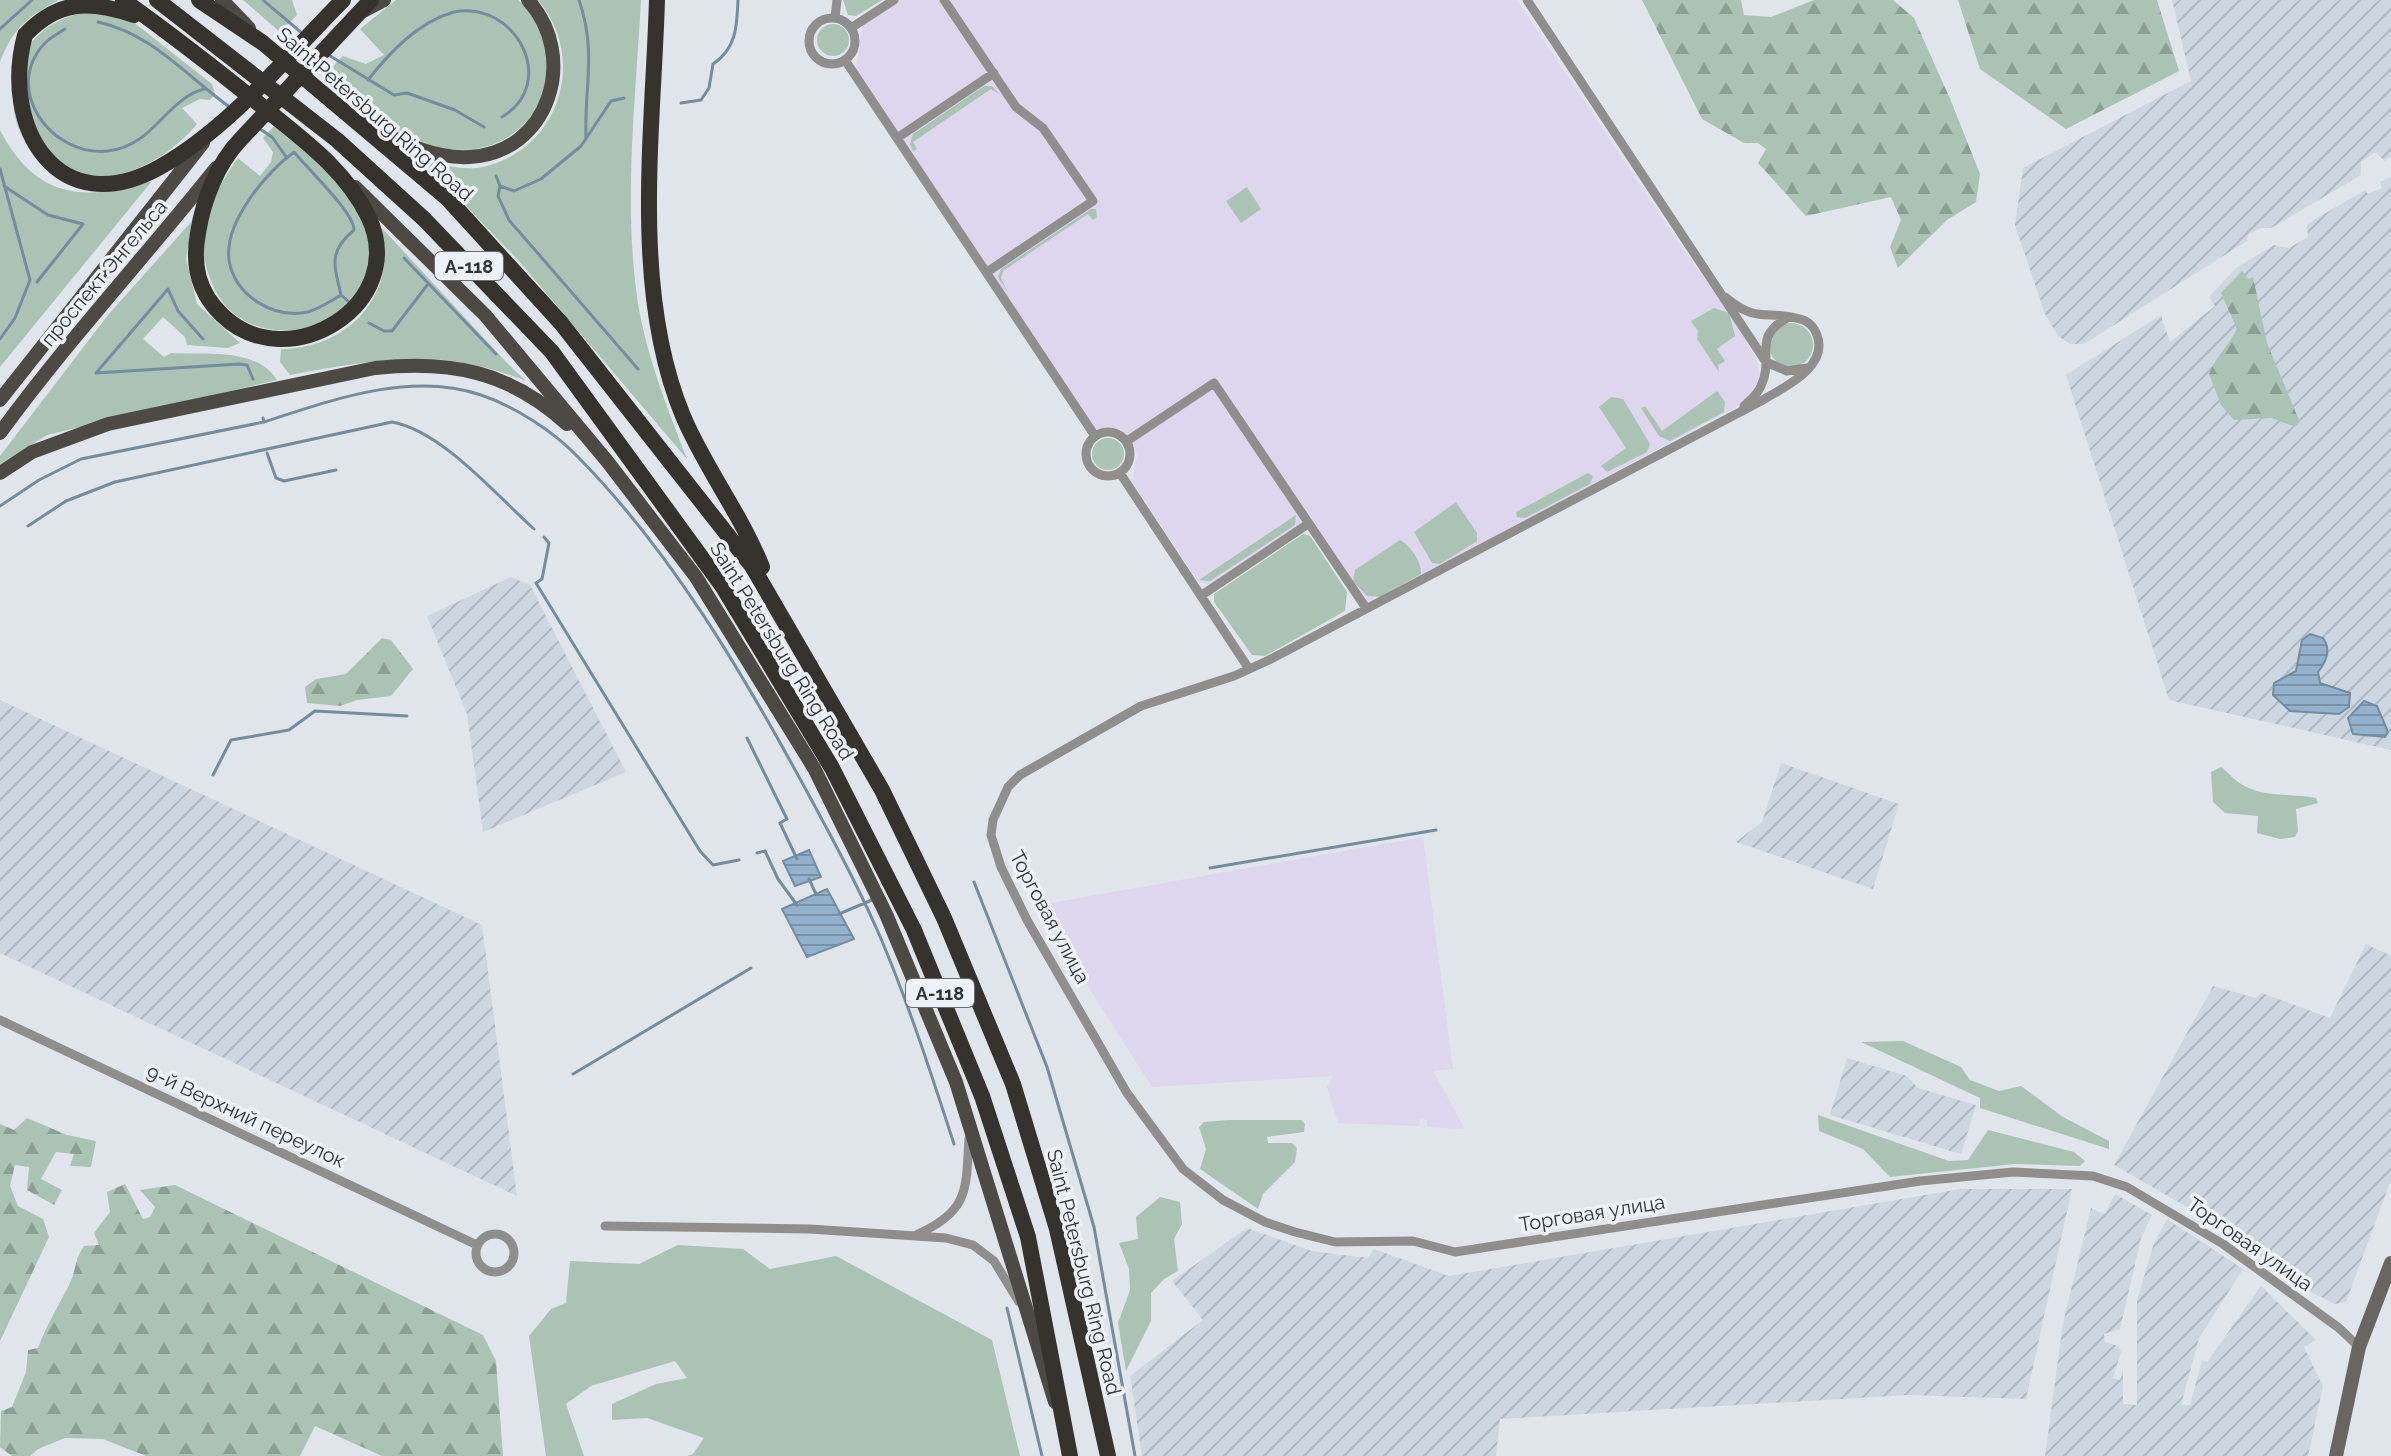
<svg xmlns="http://www.w3.org/2000/svg" width="2391" height="1456" font-family="Raleway,sans-serif">
  <defs>
    <pattern id="industrial-furrows" width="10" height="10" patternUnits="userSpaceOnUse" patternTransform="scale(2)"><rect width="10" height="10" fill="#ccd7e2"/><path d="M-1 1l2-2M0 10L10 0M9 11l2-2" fill="none" stroke="#b0b9c2"/></pattern>
    <pattern id="forest-firs" width="22" height="20" patternUnits="userSpaceOnUse" patternTransform="scale(2)"><rect width="22" height="20" fill="#abc3b5"/><path d="M5 1l3.5 6h-7zM16 11l3.5 6h-7z" fill="#8c9f94"/></pattern>
    <pattern id="water-rules" width="6" height="5" patternUnits="userSpaceOnUse" patternTransform="scale(2)"><rect width="6" height="5" fill="#92b1cc"/><path d="M0 2.5h6" fill="none" stroke="#7891a6"/></pattern>
  </defs>
  <rect width="100%" height="100%" fill="#dfe5eb"/>
  <path fill="#ddd6ec" d="M887 0H1517L1682 248 1736 321 1758 363 1759 378 1754 390 1736 407 1361 608 1304 523 1211 585 1199 583 1132 481 1137 456 1134 446 1119 429H1095L856 69 862 31 859 20Z
    M1423 837 1453 1069 1433 1071 1465 1129 1427 1127V1120L1420 1119 1419 1126 1338 1123 1327 1087 1333 1076 1152 1087 1048 924 1040 905Z"/>
  <path fill="url(#industrial-furrows)" d="M2172 0H2391V157L2385 161 2375 152 2361 162V175L2271 228H2261L2248 235 2247 241 2084 344H2070L2058 336 2045 314 2015 225 2023 168 2191 81Z
    M2391 177V750L2169 700 2066 375 2161 315 2170 342 2215 306 2209 297 2236 268 2274 245 2289 248 2308 237 2307 224 2365 190 2368 194 2382 188 2380 182Z
    M511 577 530 585 626 772 483 832 467 714 427 616Z
    M0 700 482 925 517 1196 0 953Z
    M1781 763 1899 804 1873 889 1736 842 1762 822Z
    M2366 944 2391 956V1180L2346 1302 2335 1304 2297 1285 2256 1253 2258 1248 2114 1165 2213 986 2256 998 2262 993 2330 1018Z
    M1847 1058 1907 1076 1918 1088 1976 1105 1961 1154 1830 1115Z
    M1960 1189H2072L2026 1399 1908 1395 1500 1419 1496 1456H1142L1130 1376 1203 1320 1172 1281 1247 1228 1312 1251 1368 1258 1374 1249 1449 1276Z
    M2115 1194 2152 1215 2141 1238 2120 1329 2104 1334 2105 1342 2118 1346 2121 1352 2113 1378 2120 1380 2123 1368V1404L2137 1405V1301L2154 1243 2167 1219 2243 1269 2199 1338 2181 1405H2190L2202 1360 2207 1362 2261 1286 2316 1340 2304 1347 2323 1386 2308 1456H2045L2063 1323 2091 1208 2105 1214Z"/>
  <path fill="#abc3b5" d="M0 0H59C26 18 14 27 0 62Z
    M243 0H292L297 15 280 32Z
    M396 0H518C589 59 530 169 438 147 393 136 360 102 325 74L343 56 366 64 384 55 360 29Z
    M538 0H641C636 95 624 194 636 289 643 348 666 404 687 459L518 260 421 159C442 165 465 172 487 166 561 146 587 57 538 0Z
    M843 0H882L856 16 848 15Z
    M88 12 132 21 212 84 215 94 210 100 200 99 182 108 197 124C173 153 130 181 90 176 81 175 70 169 61 166 54 164 44 162 38 158 29 151 22 137 18 127 0 72 31 20 88 12Z
    M817 40a16 16 0 1 1 32 0a16 16 0 1 1-32 0Z
    M984 86H992L999 94 991 89 913 142 917 149 913 151 910 144 913 134Z
    M274 126C306 154 355 186 367 229 397 325 246 373 211 281 191 229 209 201 238 158L260 176 271 162 273 152 263 138Z
    M0 130C36 199 83 202 152 181L0 367Z
    M1247 187 1261 209 1241 223 1226 201Z
    M1091 209H1096L1097 217 1093 220 1088 214 1003 271 1001 278 1008 293 998 277 1001 269Z
    M192 221 186 259 197 304 240 343 228 348 187 345 185 337 163 317 143 339 164 357 171 353C205 355 256 347 277 380L47 435 0 464V456L108 315Z
    M382 228 506 362 526 381C439 346 378 359 290 375L280 362 281 349C331 349 377 317 384 266 386 254 383 240 382 228Z
    M1714 308 1729 313 1735 336 1717 349 1725 361 1718 365 1719 372 1697 339 1698 331 1691 321Z
    M1769 345a22 22 0 1 1 44 0a22 22 0 1 1-44 0Z
    M1717 391 1725 402 1724 412 1670 441 1659 436 1641 408 1645 406 1662 431Z
    M1611 397 1623 399 1650 444 1647 452 1607 472 1601 466 1626 448 1599 407Z
    M1092 454a16 16 0 1 1 32 0a16 16 0 1 1-32 0Z
    M1588 473 1593 476 1590 484 1525 518 1517 517 1516 512Z
    M1456 502 1477 533V541L1440 564 1432 563 1414 532Z
    M1296 515 1295 525 1210 581 1199 580Z
    M1303 534 1310 536 1347 592 1345 611 1265 656 1252 655 1214 602V594Z
    M1400 540C1410 545 1422 562 1421 574L1380 597 1367 596 1353 581 1355 570Z
    M2221 767C2228 772 2234 780 2241 784 2263 798 2291 793 2316 798L2318 803 2296 809 2298 831 2295 837 2280 839 2257 833 2258 816 2225 813 2213 802 2211 772Z
    M1903 1041 1961 1067 1970 1080 1999 1091 2021 1086 2063 1117 2109 1141V1149L1980 1108V1098L1861 1042Z
    M1818 1115 1949 1161 1968 1160 1988 1130 2074 1152 2085 1161 2080 1166 2015 1164 1890 1177 1863 1149 1819 1131Z
    M1228 1120H1301L1305 1124 1304 1132 1267 1137 1268 1143H1292L1297 1148 1295 1162 1263 1194 1258 1209 1200 1169 1206 1149 1199 1127 1204 1122Z
    M1160 1197 1180 1202 1182 1224 1174 1239 1178 1271 1164 1279 1151 1293V1321L1126 1371 1118 1323 1130 1290 1129 1269 1119 1243 1138 1239 1136 1217Z
    M678 1245 743 1249 770 1269 836 1256 992 1340 1020 1456H687L693 1454 704 1438 647 1418 612 1420V1404L656 1384 687 1378 675 1361 591 1386 566 1404 584 1456H546L529 1336 551 1309 566 1303 570 1261 639 1264Z"/>
  <path fill="url(#forest-firs)" d="M1642 0H1741L1744 15 1771 17 1814 0H1893L1914 18 1951 101 1980 174 1976 202 1947 220 1898 268 1890 247 1901 220 1891 197 1806 216 1758 163 1766 149 1758 143H1744L1702 119Z
    M1958 0H2157L2179 71 2066 129 1980 69Z
    M2242 271 2248 279 2253 277 2267 343 2299 420 2295 427 2272 418 2234 420 2221 405 2209 374C2216 356 2229 346 2237 329L2221 293Z
    M382 638 391 640 413 669 391 696 357 700 340 706 307 703 305 687 316 679 346 674Z
    M27 1118 67 1135 96 1141 91 1167 70 1166 74 1154 56 1152 41 1179 62 1190 54 1205 27 1190 29 1167 15 1165 10 1186 18 1206 43 1219 49 1237 0 1341V1124L14 1130Z
    M125 1184 143 1219 150 1217 155 1207 140 1190 175 1185 483 1335 496 1361 503 1456H382L315 1426 300 1456H146L103 1439 65 1438 38 1449 30 1456H12L0 1447 1 1411 12 1407 26 1372 28 1350 38 1348C47 1324 59 1305 70 1283 76 1270 75 1258 84 1246L99 1245 94 1233 110 1212 107 1192Z"/>
  <path fill="url(#water-rules)" stroke="#758c9f" stroke-width="2" d="M2310 634 2323 638C2332 650 2326 662 2318 672L2320 683 2350 693 2349 707 2339 714 2290 711 2273 695 2274 683 2296 671 2302 640Z
    M2364 701 2377 706 2388 732 2385 737 2353 734 2348 718Z
    M809 850 821 877 795 886 783 861Z
    M827 889 854 939 807 957 782 909Z"/>
  <g fill="none" stroke-linecap="round" stroke-linejoin="round">
    <path stroke="#758c9f" stroke-width="3" d="M263 0 303 34
      M579 0C597 53 584 85 586 138
      M98 22C153 34 187 77 231 108
      M0 29 32 0
      M65 29C59 33 50 38 45 43 2 88 50 157 108 151 154 146 166 99 204 89
      M327 54 394 95 407 93 455 110 484 127
      M368 80C390 52 418 22 454 12 516 0 559 83 502 117
      M681 103 701 100 709 88 713 64C736 49 737 27 738 0
      M260 129 272 137 287 158
      M0 169 30 280 15 318 0 339
      M496 176 500 186 514 191 541 179 581 146 611 101 624 98
      M4 186 48 215 83 224 37 282
      M500 186 498 196 509 220 638 369
      M404 258 496 354
      M341 295C334 264 328 252 354 230 355 214 308 169 294 152 266 173 224 222 229 260 235 296 273 319 308 312 319 309 331 301 341 295L351 304
      M369 323 384 331H392L428 284
      M96 373 168 289 178 311 203 339
      M96 373 239 364 247 365 253 379
      M263 418 264 422C332 400 410 371 481 395 514 406 553 431 577 456 671 551 742 672 805 788 831 836 857 884 879 934 908 1002 931 1073 954 1144
      M267 453 276 478 284 481 336 470
      M0 506 39 480 81 459 264 422
      M28 526 66 501 115 482 392 422C442 431 496 495 534 529
      M544 537 549 543 542 579 536 583 700 851 713 865 739 860
      M747 738 787 819 780 823 797 859
      M213 775 231 740 289 730 315 711 407 716
      M757 853 765 851 778 879 797 905
      M1210 868 1436 830
      M809 879 816 894
      M974 882 1047 1067 1094 1227 1135 1456
      M839 914 872 900
      M573 1074 751 968
      M1007 1308 1042 1456"/>
    <path stroke="#908e8c" stroke-width="9" d="M944 0 1016 107 1043 128 1093 201 987 272
      M1527 0 1766 362 1787 371 1807 368
      M835 18 837 0
      M809 41a23 23 0 1 1 46 0a23 23 0 1 1-46 0Z
      M851 28 894 0
      M845 60 1095 436
      M897 138 994 73
      M1725 297C1759 325 1766 309 1800 319 1808 321 1814 327 1817 335 1829 367 1784 387 1763 400L1269 660 1234 676 1141 706 1020 775 1008 787 993 820 991 835 1001 867 1027 920 1127 1093 1183 1169 1223 1200 1265 1222 1295 1232 1335 1242 1413 1241 1455 1252 1920 1181 2013 1172 2093 1176 2127 1187 2223 1244 2339 1328 2359 1347
      M1744 406C1750 400 1758 394 1761 386 1775 357 1751 338 1787 318
      M1086 454a22 22 0 1 1 44 0a22 22 0 1 1-44 0Z
      M1127 441 1214 383 1366 608
      M1120 473 1249 669
      M1202 595 1308 524
      M0 1020 477 1245
      M605 1226 810 1229 946 1238 973 1245 994 1261 1019 1302
      M476 1253a19 19 0 1 1 38 0a19 19 0 1 1-38 0Z
      M918 1234C969 1211 966 1190 969 1138"/>
    <path stroke="#696662" stroke-width="14" d="M2336 1456 2359 1347 2391 1263"/>
    <path stroke="#4d4945" stroke-width="14" d="M222 0 249 28
      M363 11 384 0
      M364 124C398 140 431 159 469 157 550 153 579 56 528 0
      M355 187 485 315 607 461 696 577 814 768 886 914 956 1082 1055 1402
      M0 400 203 143
      M0 433C67 341 145 257 216 168
      M0 473 32 452 108 424 375 368C450 360 509 371 567 424"/>
    <path stroke="#36322d" stroke-width="16" d="M123 0C171 34 217 70 263 107 302 139 345 169 368 216 411 304 288 379 222 315 198 292 192 265 198 233 203 201 217 164 240 140L371 0
      M157 0 337 140 424 219 552 352 723 587 832 768 914 930 982 1096 1028 1237 1070 1456
      M199 0 263 43 448 199 561 323 752 566 882 790 944 918 1013 1084 1057 1229 1108 1456
      M657 0C653 133 631 291 683 416 705 468 741 514 762 567
      M134 15C89 0 58 0 25 35 0 127 58 224 160 167 231 127 285 58 343 0"/>
  </g>
  <g text-anchor="middle" dominant-baseline="central" stroke-width="7" stroke-linejoin="round" paint-order="stroke">
    <g fill="#ecf2f8" stroke="#6a6d70" stroke-width="2">
      <rect x="435" y="252" width="68" height="28" rx="6"/>
      <rect x="906" y="979" width="68" height="28" rx="6"/>
    </g>
    <g font-size="18" font-weight="bold" fill="#323436">
      <text x="469" y="266">А-118</text>
      <text x="940" y="993">А-118</text>
    </g>
    <g font-size="20" fill="#323436" stroke="#ecf2f8">
      <text transform="translate(375 114) rotate(41)">Saint Petersburg Ring Road</text>
      <text transform="translate(104 273) rotate(-50)">проспект Энгельса</text>
      <text transform="translate(782 651) rotate(58)">Saint Petersburg Ring Road</text>
      <text transform="translate(1050 917) rotate(62)">Торговая улица</text>
      <text transform="translate(246 1116) rotate(25)">9-й Верхний переулок</text>
      <text transform="translate(1592 1213) rotate(-9)">Торговая улица</text>
      <text transform="translate(2250 1244) rotate(35)">Торговая улица</text>
      <text transform="translate(1084 1272) rotate(76)">Saint Petersburg Ring Road</text>
    </g>
  </g>
</svg>
